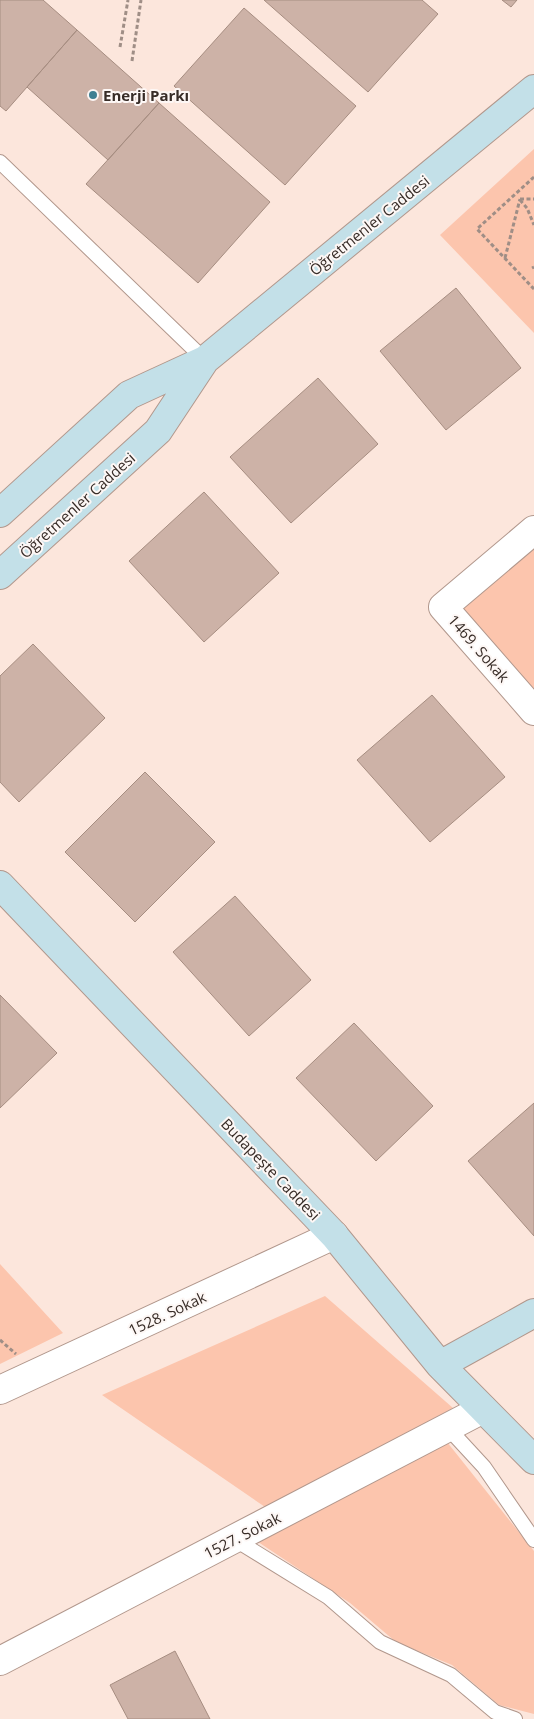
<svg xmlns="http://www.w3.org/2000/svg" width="534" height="1719" font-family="'Open Sans',sans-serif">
  <rect width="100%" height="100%" fill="#fce6dc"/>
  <path fill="#fcc5ad" d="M534 149V333L440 235Z
    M534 543V698L457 609Z
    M0 1264 63 1333 0 1364Z
    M325 1296 453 1408 268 1509 102 1395Z
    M443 1437 534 1551V1714L499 1705 452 1665 396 1642 350 1603 252 1538Z"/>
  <path fill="#cdb2a7" stroke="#a68d81" d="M0 0H43L77 30 6 111 0 106Z
    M264 0H422L438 14 368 92Z
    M502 0H517L511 7Z
    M244 8 356 106 285 185 174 86Z
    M77 30 159 103 108 160 27 87Z
    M159 103 270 202 198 283 86 184Z
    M456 288 521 368 446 430 380 351Z
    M318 378 378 444 291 523 230 457Z
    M204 492 279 573 204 642 129 561Z
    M33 644 105 718 19 802 0 782V676Z
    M432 695 505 777 430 842 357 760Z
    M145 772 215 842 135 922 65 852Z
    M235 896 311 980 249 1036 173 952Z
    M0 995 57 1053 0 1108Z
    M354 1023 433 1106 376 1161 296 1078Z
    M534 1103V1236L468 1161Z
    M175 1651 210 1719H128L110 1685Z"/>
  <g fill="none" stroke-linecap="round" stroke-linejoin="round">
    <defs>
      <path id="lane" d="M0 162 205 360
        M448 1428 484 1467 534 1540
        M234 1539 328 1597 380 1642 451 1675 495 1712 515 1719"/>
      <path id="street" d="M534 530 443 607 534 711
        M0 1390 334 1235
        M0 1661 483 1409"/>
      <path id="secondary" d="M0 513 129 395 205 360 534 89
        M0 575 158 431 205 360
        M0 885 334 1235 440 1365 534 1460
        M440 1365 534 1313"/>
    </defs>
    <use href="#lane" stroke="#b1978c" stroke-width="16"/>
    <use href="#street" stroke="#b1978c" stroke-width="30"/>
    <use href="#secondary" stroke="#b1978c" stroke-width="30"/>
    <path stroke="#9f8e86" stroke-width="3" stroke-dasharray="4 2.5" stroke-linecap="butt" d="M120 47 128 0
      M132 61 141 0
      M534 177 477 229 534 289
      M520 199H534
      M520 200 527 208 534 225
      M505 258 520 199
      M532 268 534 267
      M0 1340 16 1354"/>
    <use href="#lane" stroke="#fff" stroke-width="14"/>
    <use href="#street" stroke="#fff" stroke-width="28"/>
    <use href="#secondary" stroke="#c3e0e8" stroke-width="28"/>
  </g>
  <circle fill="#3f8093" stroke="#fdf7f5" stroke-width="2" cx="93" cy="95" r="5"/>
  <g text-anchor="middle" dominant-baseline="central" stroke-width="4" stroke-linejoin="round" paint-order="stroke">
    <g font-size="15" font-weight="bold" fill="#372c27" stroke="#fdf7f5" text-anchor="start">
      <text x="103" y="95">Enerji Parkı</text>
    </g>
    <g font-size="15" fill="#372c27" stroke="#fdf7f5">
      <text transform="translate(369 225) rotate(-39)">Öğretmenler Caddesi</text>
      <text transform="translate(77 505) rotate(-42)">Öğretmenler Caddesi</text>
      <text transform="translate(479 648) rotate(49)">1469. Sokak</text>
      <text transform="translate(271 1169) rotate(46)">Budapeşte Caddesi</text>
      <text transform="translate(167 1313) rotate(-25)">1528. Sokak</text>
      <text transform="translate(242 1535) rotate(-27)">1527. Sokak</text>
    </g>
  </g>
</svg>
